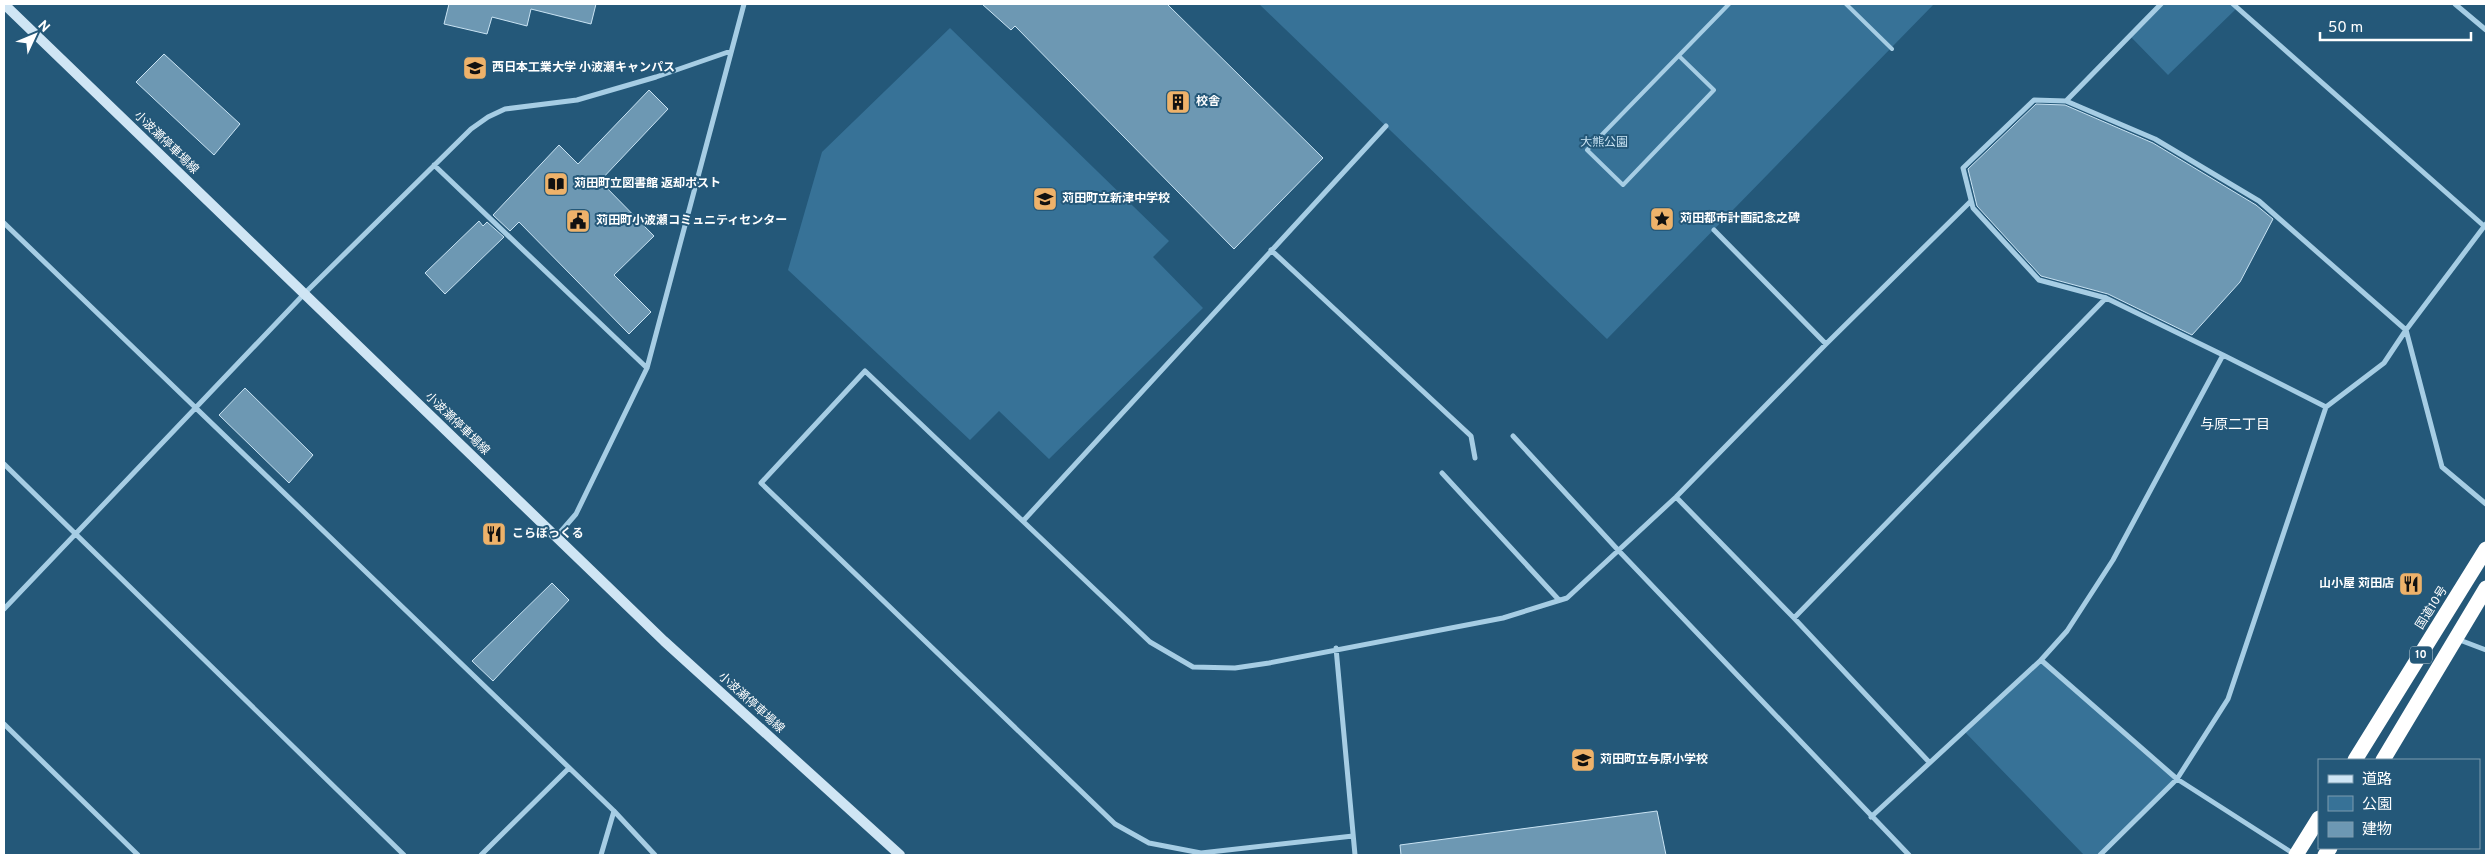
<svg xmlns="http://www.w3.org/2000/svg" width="2490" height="859" font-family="Overpass,'Noto Sans JP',sans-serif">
  <rect width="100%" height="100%" fill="#245879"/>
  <path fill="#377297" d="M1259 4H1934L1607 339Z
    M2161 4H2233L2237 8 2168 75 2130 36Z
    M950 28 1169 241 1153 257 1203 308 1049 459 999 411 970 440 788 270 822 152Z
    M2041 660 2177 779 2100 855H2084L1963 730Z"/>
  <path fill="#6d98b3" stroke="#c9e3f3" d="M449 4H596L591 24 531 9 527 26 492 17 487 34 444 24Z
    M982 4H1167L1323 158 1234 249 1015 26 1011 30Z
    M164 54 240 124 214 155 136 82Z
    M649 90 668 109 600 181 654 236 614 275 651 312 629 334 519 222 510 231 493 215 559 145 578 164Z
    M2036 104 2065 105 2153 143 2256 205 2273 219 2240 282 2192 335 2108 294 2041 276 1977 206 1968 169Z
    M479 221 483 226 487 222 504 237 445 294 425 273Z
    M245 388 313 455 289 483 219 415Z
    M552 583 569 600 493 681 472 661Z
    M1657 811 1666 855H1401L1400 845Z"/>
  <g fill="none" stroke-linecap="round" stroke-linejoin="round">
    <path stroke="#a6cde4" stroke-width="4" d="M1846 4 1892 49
      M1679 56 1714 90 1623 185 1587 150 1729 4"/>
    <path stroke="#a6cde4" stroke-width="5" d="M2161 4 2066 101 2034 100 1963 168 1973 208 2039 280 2106 298 2223 355
      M2233 4 2484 226
      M2455 4 2486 30
      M2066 101 2155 139 2259 201 2406 330 2442 467 2486 504
      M434 165 647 368
      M4 223 614 811 655 855
      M1714 230 1826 344
      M1271 250 1471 436 1475 458
      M1513 436 1618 550 1909 855
      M4 464 404 855
      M1442 473 1559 600
      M1676 497 1794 618 1929 762
      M1024 520 1386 126
      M556 537 576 514 647 368 744 4
      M4 609 305 293 471 129 488 117 505 109 577 100 656 77 731 51
      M1794 618 2106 298
      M2457 639 2486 650
      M1336 648 1355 855
      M2041 660 2177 779 2294 854
      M4 724 138 855
      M1871 817 2041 660 2067 631 2113 560 2223 355 2326 407
      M1353 836 1201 853 1149 843 1115 824 761 483 865 371 1150 642 1193 667 1235 668 1269 663 1503 618 1567 598 1676 497 1826 344 1971 201
      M481 855 569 768
      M601 855 614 811
      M2100 855 2177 779 2228 699 2326 407 2384 363 2406 330 2486 224"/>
    <path stroke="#cfe5f4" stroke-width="10" d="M4 4 664 641 900 855"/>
    <path stroke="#fff" stroke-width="15" d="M2355 760 2486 549
      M2383 760 2486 588
      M2296 855 2319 818
      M2325 855 2330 848"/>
  </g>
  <defs>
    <symbol id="university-square" viewBox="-11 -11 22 22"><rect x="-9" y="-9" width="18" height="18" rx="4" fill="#eeb26a" stroke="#245879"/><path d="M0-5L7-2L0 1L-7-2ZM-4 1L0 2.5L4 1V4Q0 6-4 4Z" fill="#111"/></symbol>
    <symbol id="building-square" viewBox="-11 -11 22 22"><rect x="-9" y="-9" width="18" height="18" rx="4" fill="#eeb26a" stroke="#245879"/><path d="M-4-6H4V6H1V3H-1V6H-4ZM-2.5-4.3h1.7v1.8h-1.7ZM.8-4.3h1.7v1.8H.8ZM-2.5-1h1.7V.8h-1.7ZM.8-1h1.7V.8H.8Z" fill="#111"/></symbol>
    <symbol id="library-square" viewBox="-11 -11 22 22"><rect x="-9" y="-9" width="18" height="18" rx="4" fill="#eeb26a" stroke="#245879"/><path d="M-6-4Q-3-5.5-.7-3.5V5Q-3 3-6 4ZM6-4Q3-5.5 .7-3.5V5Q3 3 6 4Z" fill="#111"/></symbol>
    <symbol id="school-square" viewBox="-11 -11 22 22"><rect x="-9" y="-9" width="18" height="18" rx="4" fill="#eeb26a" stroke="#245879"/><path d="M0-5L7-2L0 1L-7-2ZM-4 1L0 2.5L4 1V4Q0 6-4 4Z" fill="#111"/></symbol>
    <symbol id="sight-square" viewBox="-11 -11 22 22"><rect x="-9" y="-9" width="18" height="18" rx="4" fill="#eeb26a" stroke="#245879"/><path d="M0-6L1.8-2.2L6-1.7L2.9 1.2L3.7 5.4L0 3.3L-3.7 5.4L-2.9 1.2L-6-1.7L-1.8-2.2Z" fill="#111"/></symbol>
    <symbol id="civic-square" viewBox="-11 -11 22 22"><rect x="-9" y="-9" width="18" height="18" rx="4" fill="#eeb26a" stroke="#245879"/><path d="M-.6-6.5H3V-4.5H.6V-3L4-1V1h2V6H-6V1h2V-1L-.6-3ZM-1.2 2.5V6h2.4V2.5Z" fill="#111"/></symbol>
    <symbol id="restaurant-square" viewBox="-11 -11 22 22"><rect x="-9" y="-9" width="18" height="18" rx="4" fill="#eeb26a" stroke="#245879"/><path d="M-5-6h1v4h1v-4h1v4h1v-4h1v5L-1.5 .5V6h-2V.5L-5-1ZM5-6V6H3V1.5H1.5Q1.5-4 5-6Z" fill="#111"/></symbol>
  </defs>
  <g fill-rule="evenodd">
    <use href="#university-square" x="461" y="54" width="28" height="28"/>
    <use href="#building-square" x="1164" y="88" width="28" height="28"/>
    <use href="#library-square" x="542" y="170" width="28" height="28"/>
    <use href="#school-square" x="1031" y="185" width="28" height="28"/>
    <use href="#sight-square" x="1648" y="205" width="28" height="28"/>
    <use href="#civic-square" x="564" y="207" width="28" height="28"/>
    <use href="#restaurant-square" x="480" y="520" width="28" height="28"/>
    <use href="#restaurant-square" x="2397" y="570" width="28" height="28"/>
    <use href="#school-square" x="1569" y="746" width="28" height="28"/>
  </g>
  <g text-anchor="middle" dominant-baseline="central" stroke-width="4" stroke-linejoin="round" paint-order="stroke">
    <rect fill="#245879" stroke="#bdcdd7" stroke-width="1" x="2410" y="646.5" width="22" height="17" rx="4"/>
    <g font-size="11" font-weight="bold" fill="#fff">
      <text x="2421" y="655">10</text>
    </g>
    <g font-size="12" font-weight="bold" fill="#fff" stroke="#245879" text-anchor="start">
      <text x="492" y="68">西日本工業大学 小波瀬キャンパス</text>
      <text x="1196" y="102">校舎</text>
      <text x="574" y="184">苅田町立図書館 返却ポスト</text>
      <text x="1062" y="199">苅田町立新津中学校</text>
      <text x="1680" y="219">苅田都市計画記念之碑</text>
      <text x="596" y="221">苅田町小波瀬コミュニティセンター</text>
      <text x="512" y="534">こらぼっくる</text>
      <text x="2394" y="584" text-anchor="end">山小屋 苅田店</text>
      <text x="1600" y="760">苅田町立与原小学校</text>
    </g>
    <g font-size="12" fill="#fff" stroke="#245879">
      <text transform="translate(166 143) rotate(44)">小波瀬停車場線</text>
      <text transform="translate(457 424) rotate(44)">小波瀬停車場線</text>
      <text transform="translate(2432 608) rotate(-58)">国道10号</text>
      <text transform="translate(751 703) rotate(42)">小波瀬停車場線</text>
    </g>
    <g font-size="12" fill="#c9e3f3" stroke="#245879">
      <text x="1604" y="143">大熊公園</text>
    </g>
    <g font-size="14" fill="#fff" stroke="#245879">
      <text x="2235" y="425">与原二丁目</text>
    </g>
  </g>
  <rect width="2490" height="859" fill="none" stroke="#ffffff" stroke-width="10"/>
  <rect x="2318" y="759" width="162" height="90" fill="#245879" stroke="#7c9baf"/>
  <rect x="2328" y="775" width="25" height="8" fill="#cfe5f4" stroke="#7c9baf"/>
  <text x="2362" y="784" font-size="15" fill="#ffffff">道路</text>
  <rect x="2328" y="796" width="25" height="15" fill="#377297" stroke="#7c9baf"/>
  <text x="2362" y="809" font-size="15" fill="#ffffff">公園</text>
  <rect x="2328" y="822" width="25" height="15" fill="#6d98b3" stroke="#7c9baf"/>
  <text x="2362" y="834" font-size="15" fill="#ffffff">建物</text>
  <g transform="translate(35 35) rotate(46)" stroke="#245879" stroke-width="4" paint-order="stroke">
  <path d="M0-4L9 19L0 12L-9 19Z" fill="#ffffff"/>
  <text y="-8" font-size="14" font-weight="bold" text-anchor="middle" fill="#ffffff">N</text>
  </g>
  <path d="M2320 32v8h151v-8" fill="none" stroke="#ffffff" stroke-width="2.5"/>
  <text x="2328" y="32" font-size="15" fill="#ffffff" stroke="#245879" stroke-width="4" paint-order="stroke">50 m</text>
</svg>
